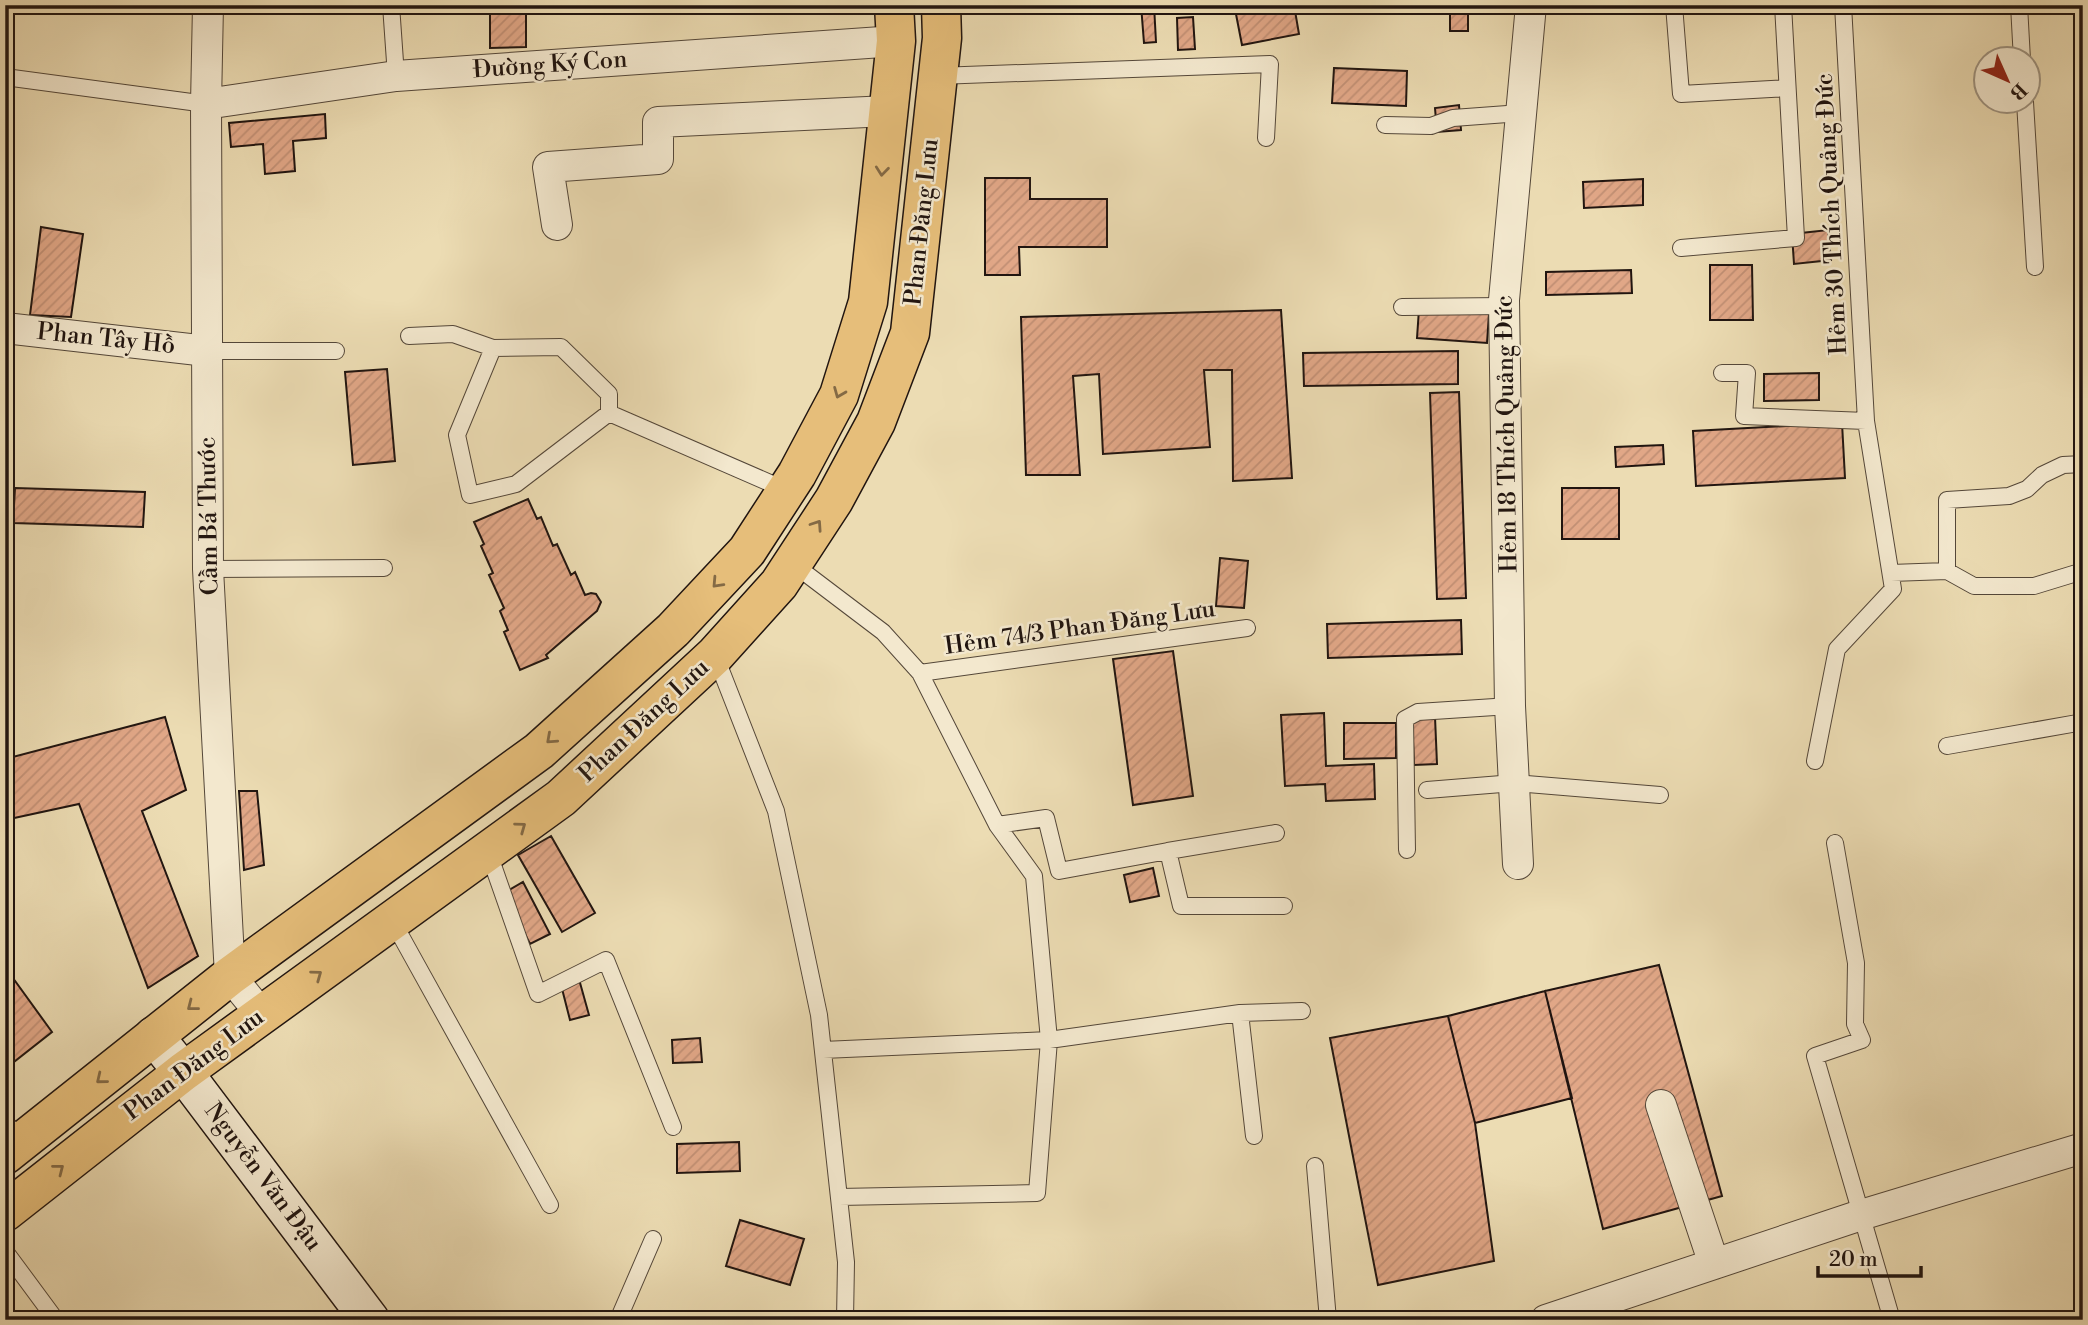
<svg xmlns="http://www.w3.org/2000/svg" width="2088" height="1325" font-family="'Libre Bodoni',serif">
  <defs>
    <pattern id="building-hatch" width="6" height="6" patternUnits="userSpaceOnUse" patternTransform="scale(1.75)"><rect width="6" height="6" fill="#e1a787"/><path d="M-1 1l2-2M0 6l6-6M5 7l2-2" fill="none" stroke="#c18f74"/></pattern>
  </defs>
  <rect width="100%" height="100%" fill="#ecdcb3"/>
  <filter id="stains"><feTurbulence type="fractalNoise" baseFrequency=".00286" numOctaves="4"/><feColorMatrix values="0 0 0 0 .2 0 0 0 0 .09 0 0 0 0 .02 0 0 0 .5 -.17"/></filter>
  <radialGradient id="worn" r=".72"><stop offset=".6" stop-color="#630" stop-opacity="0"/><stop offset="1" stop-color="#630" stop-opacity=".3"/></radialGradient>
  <path fill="url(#building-hatch)" stroke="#211510" stroke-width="2" d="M490 5H526V47L490 48Z
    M587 5H788V10L588 13Z
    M1141 5H1154L1156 42 1144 43Z
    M1258 5H1294L1299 34 1242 45 1235 9Z
    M1450 5H1468V31H1450Z
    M1193 17 1195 49 1178 50 1177 18Z
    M1334 68 1407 71 1406 106 1332 103Z
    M1459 105 1461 130 1437 132 1435 108Z
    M325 114 326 138 293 141 295 171 265 174 263 144 231 147 229 123Z
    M985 178H1030V199H1107V247H1019L1020 275H985Z
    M1643 179V205L1584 208 1583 182Z
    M41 227 83 234 71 317 30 315Z
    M1828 230 1831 260 1794 264 1792 234Z
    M1710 265H1752L1753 320H1710Z
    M1631 270 1632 293 1546 295V272Z
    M1419 309 1489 314 1487 343 1417 338Z
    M1281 310 1292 478 1233 481 1232 370H1204L1210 447 1103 454 1099 374 1073 376 1080 475H1026L1021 317Z
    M1458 351V384L1304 386 1303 353Z
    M387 369 395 461 353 465 345 372Z
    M1819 373V400L1764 401V374Z
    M1459 392 1466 598 1437 599 1430 393Z
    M1842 423 1845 478 1696 486 1693 431Z
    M1663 445 1664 464 1616 467 1615 447Z
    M15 488 145 492 143 527 13 523Z
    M1562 488H1619V539H1562Z
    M528 499 537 519 541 517 553 546 557 544 571 575 575 572 585 595 591 593 596 594 601 602 597 611 546 655 548 658 520 670 504 632 508 630 500 611 504 608 489 575 493 573 481 546 484 544 474 522Z
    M1220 558 1248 561 1244 608 1216 606Z
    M1461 620 1462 654 1328 658 1327 624Z
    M1173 651 1193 796 1133 805 1113 659Z
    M1324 713 1326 766 1374 764 1375 799 1326 801 1325 784 1285 786 1281 715Z
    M165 717 186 790 142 811 198 956 148 988 79 804 5 820V759Z
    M1435 717 1437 764 1414 765 1412 718Z
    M1344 723H1396V758L1344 759Z
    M239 791H257L264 865 244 870Z
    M551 836 595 913 562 932 518 855Z
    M1153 868 1159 896 1130 902 1124 875Z
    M523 882 550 934 530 944 504 893Z
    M1659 965 1722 1196 1603 1229 1545 991Z
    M5 967 52 1032 10 1065 5 1059Z
    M577 972 589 1015 570 1020 559 977Z
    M1545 991 1572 1098 1475 1123 1448 1016Z
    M1448 1016 1475 1123 1494 1261 1378 1285 1330 1038Z
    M700 1038 702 1062 673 1063 672 1040Z
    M739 1142 740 1171 677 1173V1144Z
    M740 1220 804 1239 790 1285 726 1266Z"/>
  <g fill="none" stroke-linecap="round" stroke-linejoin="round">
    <defs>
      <path id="lane" d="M391 5 396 76
        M1674 5 1681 94 1787 88
        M2019 5 2022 60
        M938 76 1270 64 1266 138
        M5 77 206 104
        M2025 102 2035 267
        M1385 125 1431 126 1453 118 1521 113
        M1681 248 1796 238 1783 5
        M1402 307 1504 306
        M409 336 453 334 493 348 561 347 609 394V413L786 490
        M493 348 457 435 470 495 516 484 609 413
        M207 351H336
        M1722 373H1747L1744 416 1866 421
        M792 563 883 632 920 673 997 825 1034 876 1049 1040 1037 1193 839 1197
        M208 569 384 568
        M1947 571 1974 586H2034L2083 571
        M1891 573 1947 571V500L2009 496 2027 489 2042 475 2063 465 2083 464
        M715 655 776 811 819 1015 846 1262 845 1320
        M920 673 1247 628
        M1947 746 2083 722
        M1815 761 1837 649 1893 589 1866 421 1843 5
        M1427 790 1514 783 1660 795
        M997 825 1046 818 1059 871 1168 851 1181 906H1284
        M1835 843 1856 963 1855 1024 1862 1040 1815 1056 1892 1320
        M1407 850 1405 719 1418 712 1510 706
        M488 851 538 994 606 960 673 1127
        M1168 851 1276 833
        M392 920 550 1205
        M823 1050 1049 1040 1240 1013
        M5 1121 21 1143
        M1254 1136 1240 1013 1302 1011
        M1315 1166 1328 1320
        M5 1251 56 1320
        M618 1320 653 1239"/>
      <path id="street" d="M208 5 206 104 208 569 230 976 262 1015
        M206 104 396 76 896 41
        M557 225 548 167 658 159V122L888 111
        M5 328 207 351
        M1518 864 1510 706 1504 300 1531 5
        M1661 1105 1714 1264
        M1546 1320 1861 1215 2083 1148"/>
      <path id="secondary" d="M154 1036 183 1072 370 1320"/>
      <path id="primary" d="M5 1155 230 976 539 751 673 630 747 551 797 474 839 395 868 302 896 41 894 5
        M5 1212 183 1072 561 798 715 655 779 584 834 500 876 422 910 333 942 38 941 5"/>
    </defs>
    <use href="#lane" stroke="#544739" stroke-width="18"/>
    <use href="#street" stroke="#544739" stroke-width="32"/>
    <use href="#secondary" stroke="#211510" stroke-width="41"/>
    <use href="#primary" stroke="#211510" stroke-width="41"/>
    <use href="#lane" stroke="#f3e8ce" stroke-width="16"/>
    <use href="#street" stroke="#f3e8ce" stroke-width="30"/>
    <use href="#secondary" stroke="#f3e8ce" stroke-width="38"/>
    <use href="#primary" stroke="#e6be7a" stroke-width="38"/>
  </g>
  <defs><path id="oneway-chevron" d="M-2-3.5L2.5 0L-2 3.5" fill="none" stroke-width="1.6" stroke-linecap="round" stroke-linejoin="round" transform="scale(1.75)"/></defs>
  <g stroke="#846a45">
    <use href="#oneway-chevron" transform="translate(882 171) rotate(96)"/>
    <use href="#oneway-chevron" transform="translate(839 393) rotate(112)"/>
    <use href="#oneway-chevron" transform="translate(817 525) rotate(-56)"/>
    <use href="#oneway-chevron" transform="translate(717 583) rotate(133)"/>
    <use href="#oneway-chevron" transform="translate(551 739) rotate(138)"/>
    <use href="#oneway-chevron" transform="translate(521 827) rotate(-36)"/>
    <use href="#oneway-chevron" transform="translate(317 975) rotate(-36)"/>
    <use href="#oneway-chevron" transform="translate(192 1006) rotate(142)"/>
    <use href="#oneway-chevron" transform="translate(101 1079) rotate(141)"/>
    <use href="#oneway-chevron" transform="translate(59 1169) rotate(-38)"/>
  </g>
  <g text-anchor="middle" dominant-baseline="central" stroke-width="5" stroke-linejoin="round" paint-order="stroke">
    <g font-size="24" fill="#211510" stroke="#f3e8ce">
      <text transform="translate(550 65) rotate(-4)">Đường Ký Con</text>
      <text transform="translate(1832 214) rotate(-93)">Hẻm 30 Thích Quảng Đức</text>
      <text transform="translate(922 222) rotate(-84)">Phan Đăng Lưu</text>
      <text transform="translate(106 339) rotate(6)">Phan Tây Hồ</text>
      <text transform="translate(1507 434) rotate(-91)">Hẻm 18 Thích Quảng Đức</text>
      <text transform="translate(209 516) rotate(-91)">Cầm Bá Thước</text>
      <text transform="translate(1080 628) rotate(-8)">Hẻm 74/3 Phan Đăng Lưu</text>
      <text transform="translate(644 721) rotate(-43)">Phan Đăng Lưu</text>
      <text transform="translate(194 1065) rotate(-37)">Phan Đăng Lưu</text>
      <text transform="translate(263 1177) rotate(53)">Nguyễn Văn Đậu</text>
    </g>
  </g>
  <rect width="2088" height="1325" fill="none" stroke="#ecdcb3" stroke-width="28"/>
  <rect x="7" y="7" width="2074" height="1311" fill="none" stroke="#211510" stroke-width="3.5"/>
  <rect x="14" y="14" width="2060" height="1297" fill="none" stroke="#211510" stroke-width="2"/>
  <g transform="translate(2007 80) rotate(135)"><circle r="33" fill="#f3e8ce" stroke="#9f9482" stroke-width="2"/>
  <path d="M0-5L12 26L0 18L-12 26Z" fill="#8f2418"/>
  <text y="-10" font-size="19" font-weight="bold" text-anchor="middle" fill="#211510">B</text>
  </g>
  <path d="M1818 1266v10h103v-10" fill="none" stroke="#211510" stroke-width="3.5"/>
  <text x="1829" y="1266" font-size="21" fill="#211510" stroke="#f3e8ce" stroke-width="5" paint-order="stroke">20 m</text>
  <rect width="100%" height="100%" filter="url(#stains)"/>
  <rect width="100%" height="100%" fill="url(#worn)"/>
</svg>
